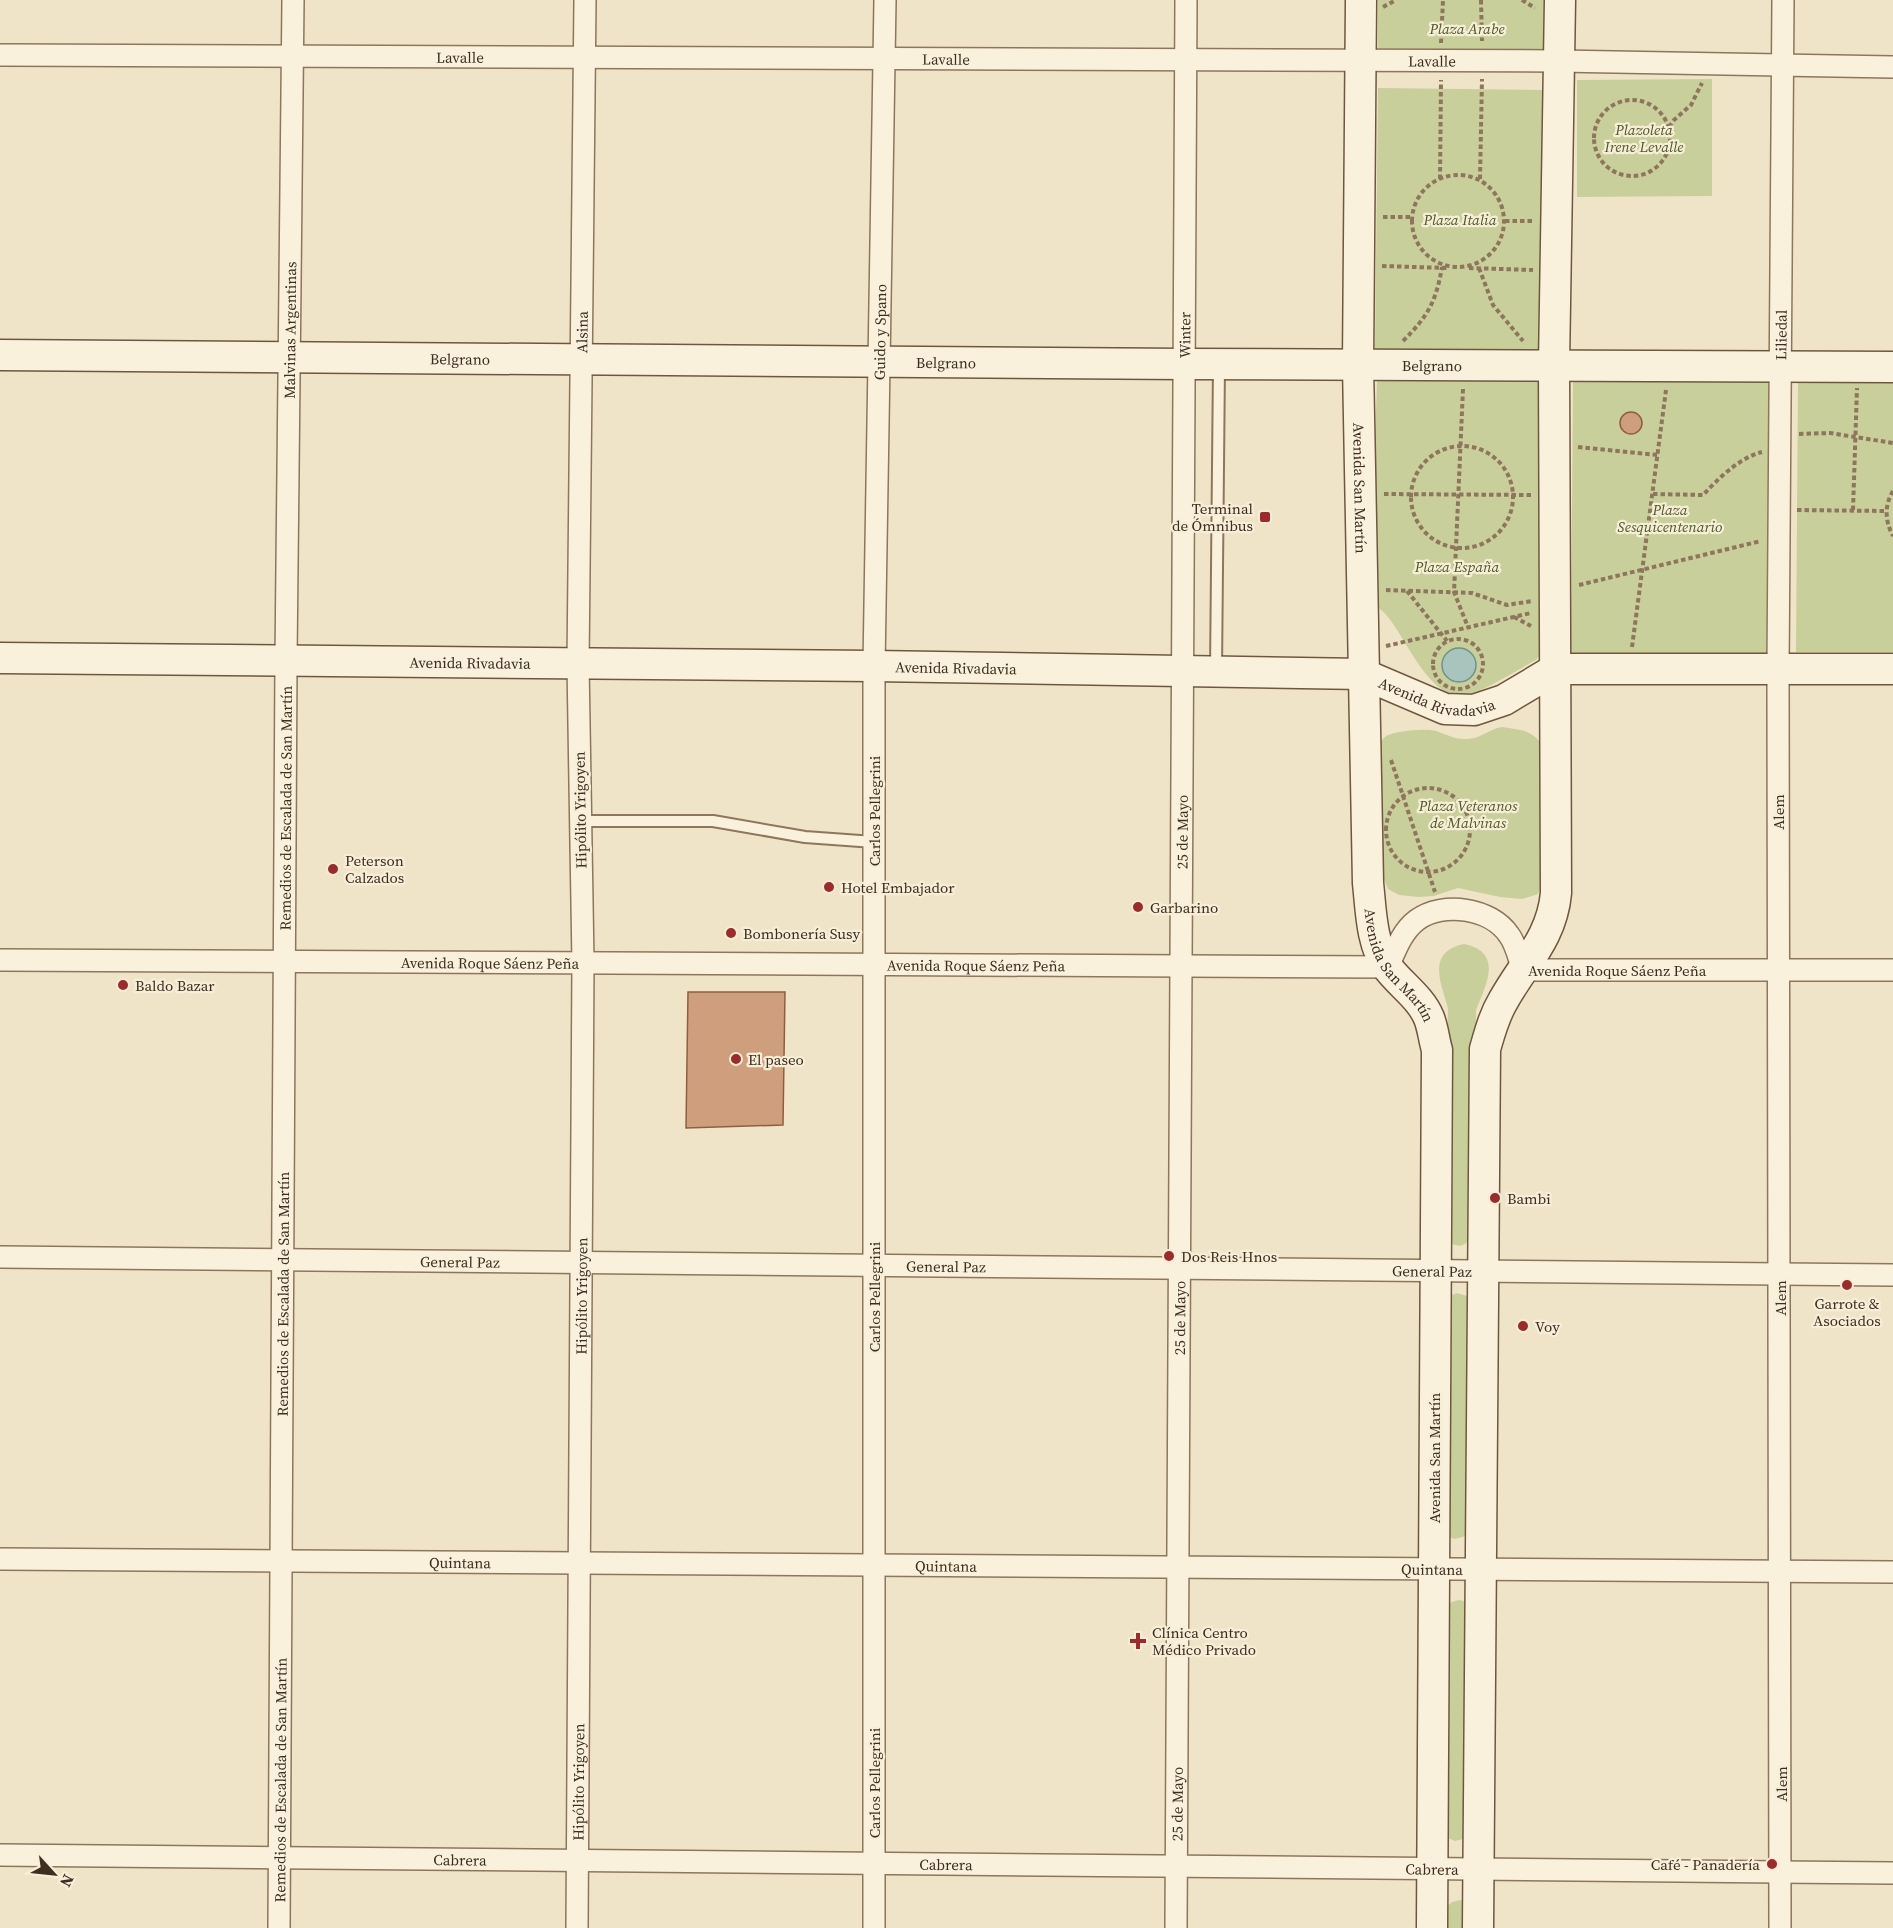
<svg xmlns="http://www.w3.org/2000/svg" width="1893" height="1928" font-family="'Source Serif 4',serif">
  <rect width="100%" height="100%" fill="#f0e4c8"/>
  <path fill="#c9cf9b" d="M1378 0H1546L1545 57 1378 54Z
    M1712 79V196L1577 197V80Z
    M1378 88 1544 90 1541 350 1375 349Z
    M1541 380 1543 652 1536 660C1520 668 1477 696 1461 696 1430 696 1408 644 1391 621 1385 612 1376 607 1370 597L1377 381Z
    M1573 380 1769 381 1768 655 1571 654Z
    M1798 382 1893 383V652H1796Z
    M1502 727C1519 730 1532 729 1542 745L1545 878 1538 894 1522 899 1500 897 1458 888 1434 896 1418 897 1399 895 1388 889 1381 872 1377 748C1379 745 1382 739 1385 737 1392 731 1427 728 1436 731 1446 734 1455 740 1467 739 1480 739 1489 729 1502 727Z
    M1464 944C1504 952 1486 985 1476 1010L1473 1232C1467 1245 1463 1249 1450 1243L1444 1229 1448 1008C1440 981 1427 952 1464 944Z
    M1457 1293 1467 1296 1471 1305 1468 1533 1463 1537 1454 1539 1446 1535 1449 1296Z
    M1459 1600 1467 1602 1469 1831 1463 1839 1455 1841 1446 1837 1445 1608 1452 1602Z
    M1460 1900 1469 1905 1472 1928H1444V1909L1452 1902Z"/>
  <path fill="#a9c4bc" stroke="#6f938a" stroke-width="1.5" d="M1442 665a17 17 0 1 1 34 0a17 17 0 1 1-34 0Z"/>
  <path fill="#cf9f7d" stroke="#8d5f41" stroke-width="1.5" d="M1620 423a11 11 0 1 1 22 0a11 11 0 1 1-22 0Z
    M688 992H785L783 1125 686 1128Z"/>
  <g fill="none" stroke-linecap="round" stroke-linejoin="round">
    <defs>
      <path id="service" d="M1216 670 1219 365
        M580 821H713L805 837 874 842"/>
      <g id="minor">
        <path id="s1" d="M0 55 1559 61 1893 67"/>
        <path id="s2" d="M0 960 1388 967C1395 951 1402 931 1417 920 1443 901 1491 908 1509 935 1516 944 1519 959 1523 970H1893"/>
        <path id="s3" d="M0 1257 1893 1275"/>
        <path id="s4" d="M0 1559 1893 1572"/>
        <path id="s5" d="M0 1855 1893 1873"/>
        <path id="s6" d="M279 1928 286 660 293 0"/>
        <path id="s7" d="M577 1928 583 963 578 664 585 0"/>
        <path id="s8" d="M874 1928V666L885 0"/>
        <path id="s9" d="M1176 1928 1186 0"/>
        <path id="s10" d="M1780 1928 1778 669 1783 0"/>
      </g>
      <g id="secondary">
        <path id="s11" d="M1361 0 1358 365 1368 883C1371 910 1371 944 1388 968 1401 985 1421 998 1429 1018 1433 1028 1434 1040 1437 1050L1432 1928"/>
        <path id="s12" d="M0 355 1184 364 1893 367"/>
        <path id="s13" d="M0 658 874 666 1363 674 1445 709 1474 710 1504 700 1556 669H1893"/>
        <path d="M1478 1928 1485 1049C1490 1032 1494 1016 1503 1001 1524 963 1552 938 1556 893L1554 364 1560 0"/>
      </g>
    </defs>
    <use href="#service" stroke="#8d765c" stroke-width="14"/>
    <use href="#minor" stroke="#8d765c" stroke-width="24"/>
    <use href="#secondary" stroke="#6f573f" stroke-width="33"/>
    <path stroke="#8d765c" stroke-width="4" stroke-dasharray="4.5 3" stroke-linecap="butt" d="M1481 0 1482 41
      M1522 0 1535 8
      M1383 7 1396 0
      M1441 43 1443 0
      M1594 138a38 38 0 1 1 76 0a38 38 0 1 1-76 0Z
      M1669 127 1674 120 1691 105 1702 83
      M1412 221a46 46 0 1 1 92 0a46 46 0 1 1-92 0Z
      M1440 179 1441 80
      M1480 179 1482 79
      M1383 217H1412
      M1505 221H1534
      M1382 266 1447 268
      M1469 268 1533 270
      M1479 268 1493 305 1523 341
      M1403 341C1428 316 1436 302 1442 267
      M1463 389 1454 592 1468 627
      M1799 434 1830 433 1893 443
      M1411 497a51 51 0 1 1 102 0a51 51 0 1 1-102 0Z
      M1578 447 1658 455
      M1893 491C1884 506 1885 521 1893 536
      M1384 494 1533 495
      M1653 494 1703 495C1719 478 1739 458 1762 452
      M1797 510 1886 511
      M1853 510 1857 388
      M1579 585 1761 541
      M1386 590 1472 593 1507 605 1532 601
      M1407 591 1447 641
      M1514 617 1531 626
      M1433 664a25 25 0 1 1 50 0a25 25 0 1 1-50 0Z
      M1386 646 1531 613
      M1632 647 1666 390
      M1391 760 1435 892
      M1386 830a42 42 0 1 1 84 0a42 42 0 1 1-84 0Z"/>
    <use href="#service" stroke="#faf1dc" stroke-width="10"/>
    <use href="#minor" stroke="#faf1dc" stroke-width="21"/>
    <use href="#secondary" stroke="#faf1dc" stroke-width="30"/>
  </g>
  <g fill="#9e2a2b" stroke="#f7eed8" stroke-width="2">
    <rect x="1259" y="511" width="12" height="12" rx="3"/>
    <circle cx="333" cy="869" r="6"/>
    <circle cx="829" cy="887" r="6"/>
    <circle cx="1138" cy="907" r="6"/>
    <circle cx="731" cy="933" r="6"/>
    <circle cx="123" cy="985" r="6"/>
    <circle cx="736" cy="1059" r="6"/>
    <circle cx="1495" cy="1198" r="6"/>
    <circle cx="1169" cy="1256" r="6"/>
    <circle cx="1847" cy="1285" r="6"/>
    <circle cx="1523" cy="1326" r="6"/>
    <path d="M1135 1632h6v6h6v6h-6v6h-6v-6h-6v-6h6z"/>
    <circle cx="1772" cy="1864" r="6"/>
  </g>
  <g text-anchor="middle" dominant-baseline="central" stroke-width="4.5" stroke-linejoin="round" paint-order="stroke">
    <g font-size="15" font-style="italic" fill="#4d5a26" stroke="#f7eed8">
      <text x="1467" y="28">Plaza Arabe</text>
      <text x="1644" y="129">Plazoleta<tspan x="1644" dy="17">Irene Levalle</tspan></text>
      <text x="1460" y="219">Plaza Italia</text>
      <text x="1670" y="509">Plaza<tspan x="1670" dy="17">Sesquicentenario</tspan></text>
      <text x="1457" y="566">Plaza España</text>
      <text x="1468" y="805">Plaza Veteranos<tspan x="1468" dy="17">de Malvinas</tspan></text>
    </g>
    <g font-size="15" fill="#3d2e20" stroke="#f7eed8">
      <text stroke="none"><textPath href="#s1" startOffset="460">Lavalle</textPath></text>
      <text stroke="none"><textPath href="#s1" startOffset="946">Lavalle</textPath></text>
      <text stroke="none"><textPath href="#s1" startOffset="1432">Lavalle</textPath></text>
      <text stroke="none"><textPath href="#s6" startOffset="1598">Malvinas Argentinas</textPath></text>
      <text stroke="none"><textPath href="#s7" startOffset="1596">Alsina</textPath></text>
      <text stroke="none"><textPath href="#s8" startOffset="1596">Guido y Spano</textPath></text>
      <text stroke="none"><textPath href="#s10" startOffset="1593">Liliedal</textPath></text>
      <text stroke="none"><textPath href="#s9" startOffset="1593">Winter</textPath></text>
      <text stroke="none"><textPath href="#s12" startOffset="460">Belgrano</textPath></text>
      <text stroke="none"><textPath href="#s12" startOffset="946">Belgrano</textPath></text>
      <text stroke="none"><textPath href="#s12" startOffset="1432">Belgrano</textPath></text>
      <text stroke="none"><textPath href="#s11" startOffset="488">Avenida San Martín</textPath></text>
      <text stroke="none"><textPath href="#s13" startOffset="470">Avenida Rivadavia</textPath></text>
      <text stroke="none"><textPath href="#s13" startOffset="956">Avenida Rivadavia</textPath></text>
      <text stroke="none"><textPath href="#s13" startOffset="1442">Avenida Rivadavia</textPath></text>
      <text stroke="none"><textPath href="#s6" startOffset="1120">Remedios de Escalada de San Martín</textPath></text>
      <text transform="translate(580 810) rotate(-91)">Hipólito Yrigoyen</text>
      <text transform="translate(874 811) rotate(-90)">Carlos Pellegrini</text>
      <text transform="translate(1778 812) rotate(-90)">Alem</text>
      <text stroke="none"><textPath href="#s9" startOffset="1096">25 de Mayo</textPath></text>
      <text stroke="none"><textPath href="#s2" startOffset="490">Avenida Roque Sáenz Peña</textPath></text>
      <text stroke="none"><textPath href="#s11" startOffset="974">Avenida San Martín</textPath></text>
      <text stroke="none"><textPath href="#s2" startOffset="976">Avenida Roque Sáenz Peña</textPath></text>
      <text stroke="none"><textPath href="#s2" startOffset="1678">Avenida Roque Sáenz Peña</textPath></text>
      <text stroke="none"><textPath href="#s3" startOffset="460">General Paz</textPath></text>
      <text stroke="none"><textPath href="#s3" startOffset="946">General Paz</textPath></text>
      <text stroke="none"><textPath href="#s3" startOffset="1432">General Paz</textPath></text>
      <text stroke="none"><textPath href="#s6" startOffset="634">Remedios de Escalada de San Martín</textPath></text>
      <text stroke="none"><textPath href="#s7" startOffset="632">Hipólito Yrigoyen</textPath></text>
      <text transform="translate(874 1297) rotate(-90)">Carlos Pellegrini</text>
      <text transform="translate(1780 1298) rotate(-90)">Alem</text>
      <text stroke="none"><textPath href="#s9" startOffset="610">25 de Mayo</textPath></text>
      <text transform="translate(1434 1458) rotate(-90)">Avenida San Martín</text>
      <text stroke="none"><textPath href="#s4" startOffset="460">Quintana</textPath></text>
      <text stroke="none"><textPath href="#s4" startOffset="946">Quintana</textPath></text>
      <text stroke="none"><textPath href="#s4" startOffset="1432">Quintana</textPath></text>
      <text stroke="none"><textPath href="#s6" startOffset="148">Remedios de Escalada de San Martín</textPath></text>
      <text stroke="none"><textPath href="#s7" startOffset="146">Hipólito Yrigoyen</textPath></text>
      <text transform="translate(874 1783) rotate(-90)">Carlos Pellegrini</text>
      <text transform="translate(1781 1784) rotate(-90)">Alem</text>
      <text stroke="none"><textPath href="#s9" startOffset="124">25 de Mayo</textPath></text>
      <text stroke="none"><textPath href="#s5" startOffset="460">Cabrera</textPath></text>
      <text stroke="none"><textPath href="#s5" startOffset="946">Cabrera</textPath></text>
      <text stroke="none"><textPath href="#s5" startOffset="1432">Cabrera</textPath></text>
    </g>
    <g font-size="15" fill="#3d2e20" stroke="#f7eed8" text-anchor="start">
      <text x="1253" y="508" text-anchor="end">Terminal<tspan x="1253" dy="17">de Ómnibus</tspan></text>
      <text x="345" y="860">Peterson<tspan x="345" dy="17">Calzados</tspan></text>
      <text x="841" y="887">Hotel Embajador</text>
      <text x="1150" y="907">Garbarino</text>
      <text x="743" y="933">Bombonería Susy</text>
      <text x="135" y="985">Baldo Bazar</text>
      <text x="748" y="1059">El paseo</text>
      <text x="1507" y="1198">Bambi</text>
      <text x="1181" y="1256">Dos Reis Hnos</text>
      <text x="1847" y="1303" text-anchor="middle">Garrote &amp;<tspan x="1847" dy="17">Asociados</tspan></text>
      <text x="1535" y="1326">Voy</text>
      <text x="1152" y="1632">Clínica Centro<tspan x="1152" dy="17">Médico Privado</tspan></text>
      <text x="1760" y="1864" text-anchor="end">Café - Panadería</text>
    </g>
  </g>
  <g transform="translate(54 1874) rotate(117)" stroke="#f7eed8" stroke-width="4.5" paint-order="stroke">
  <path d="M0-4.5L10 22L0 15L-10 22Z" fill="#3d2e20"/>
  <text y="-9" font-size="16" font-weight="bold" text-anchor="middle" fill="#3d2e20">N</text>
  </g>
</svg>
